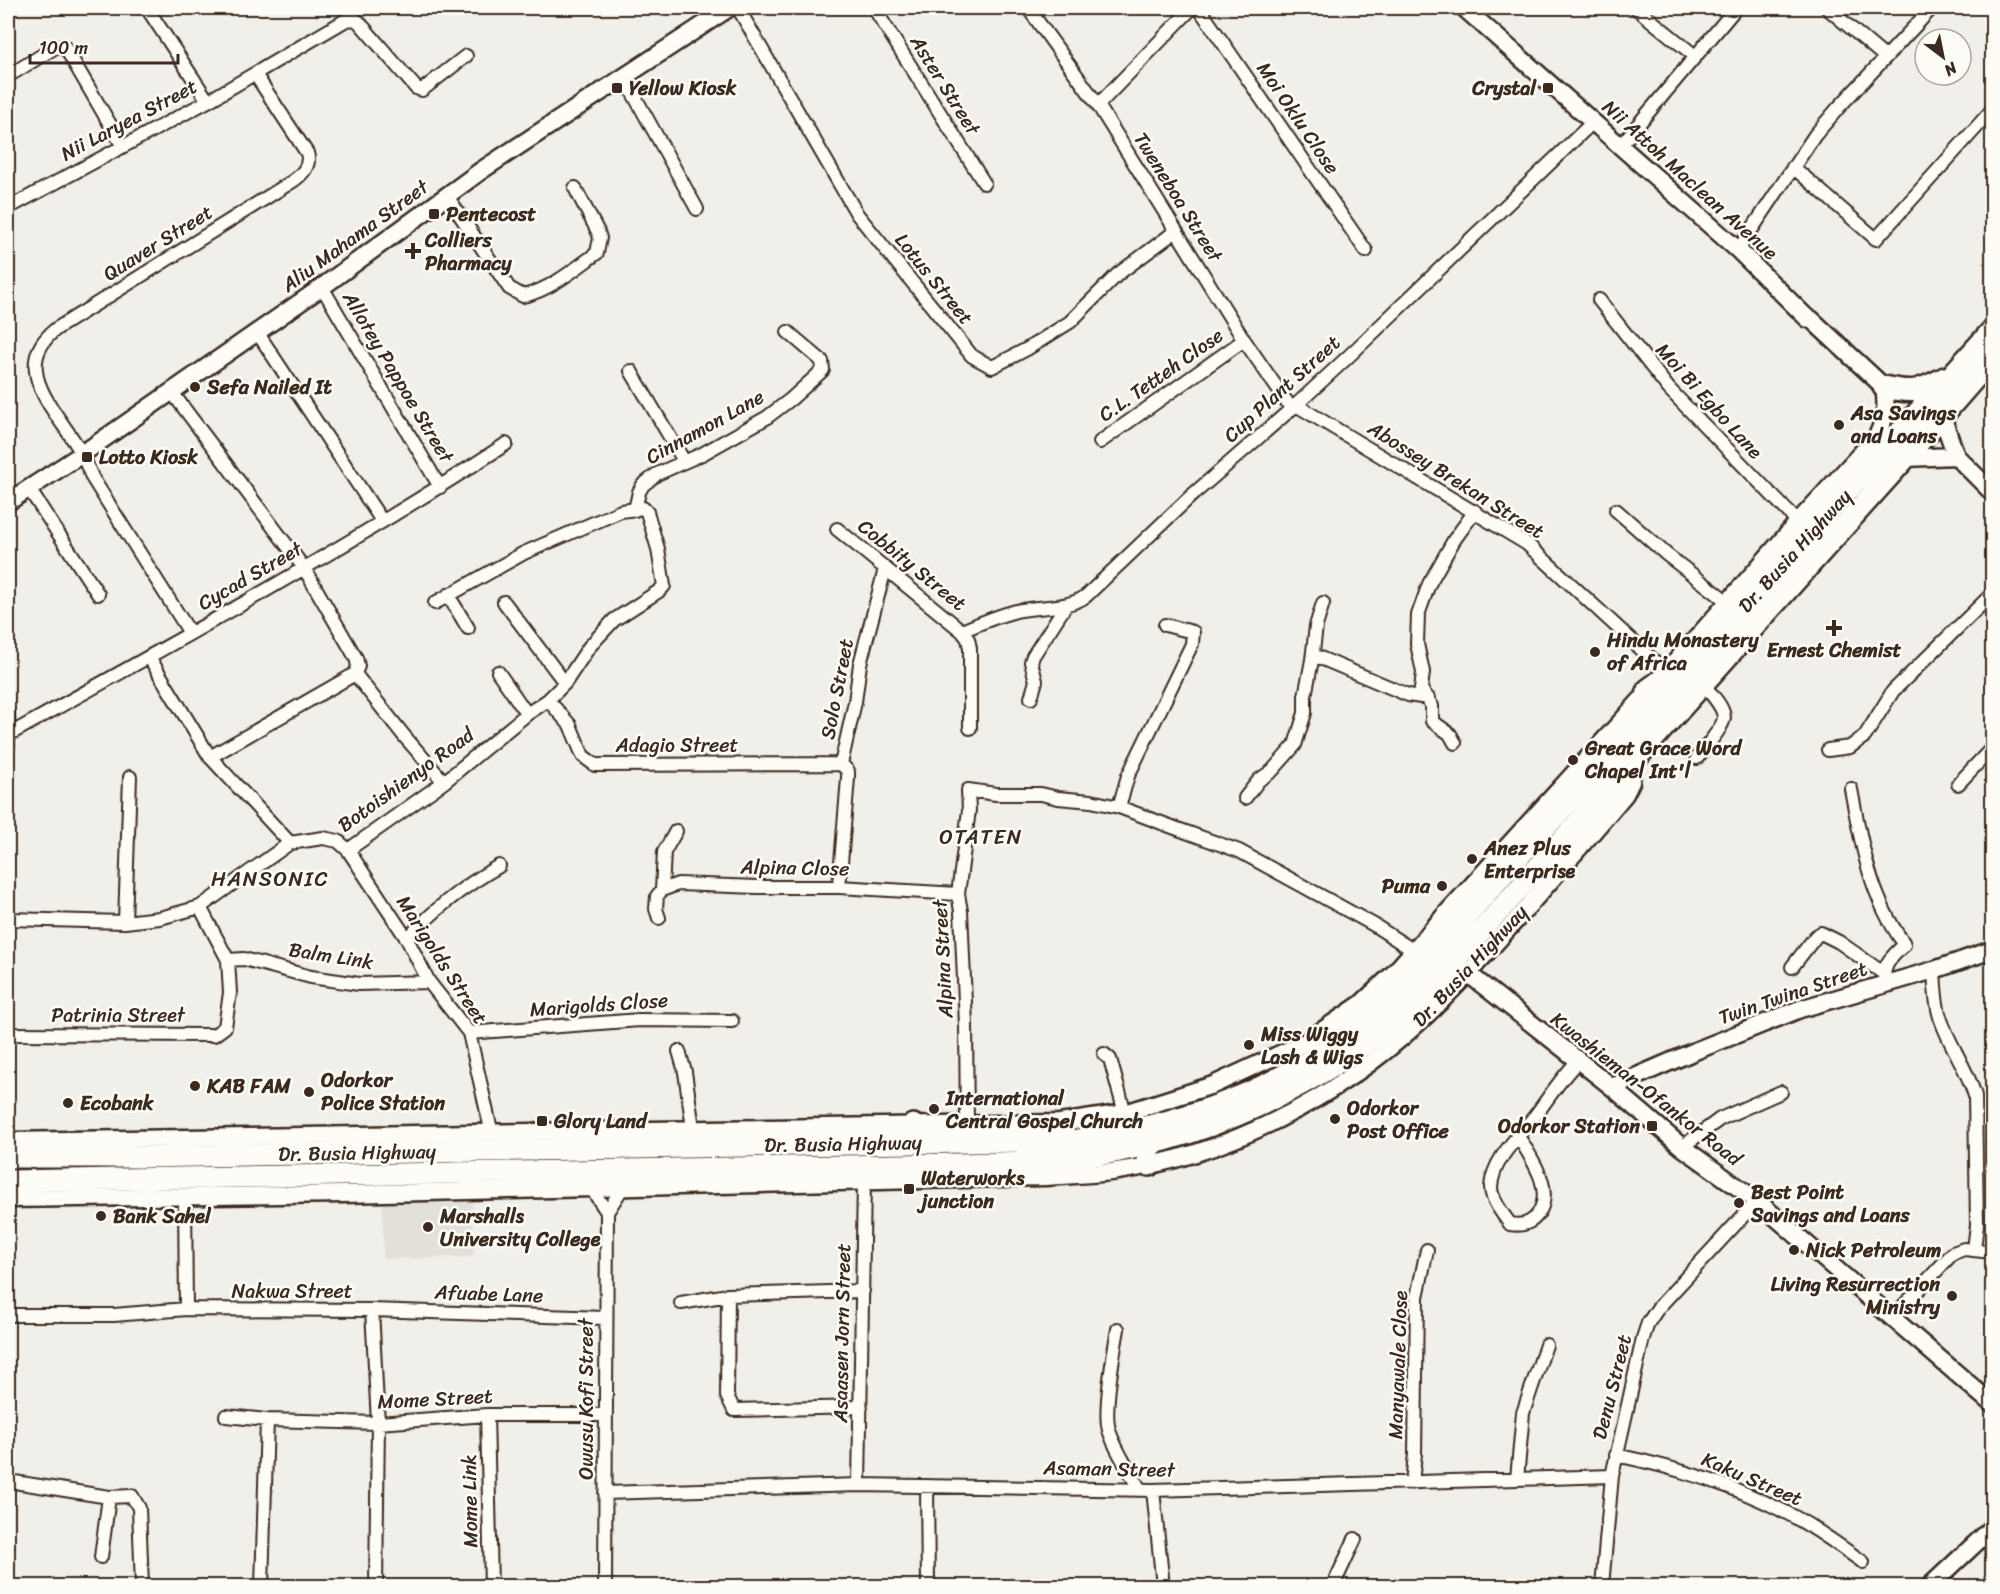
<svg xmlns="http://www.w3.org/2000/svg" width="2000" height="1594" font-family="Sriracha,sans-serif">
  <rect width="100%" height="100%" fill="#f1efea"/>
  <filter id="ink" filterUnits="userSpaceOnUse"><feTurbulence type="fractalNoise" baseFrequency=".0167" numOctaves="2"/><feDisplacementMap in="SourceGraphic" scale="12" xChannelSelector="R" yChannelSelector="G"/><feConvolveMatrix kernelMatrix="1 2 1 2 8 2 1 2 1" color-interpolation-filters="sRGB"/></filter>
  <g filter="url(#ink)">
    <path fill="#e3e0da" d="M472 1195 474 1257 383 1259V1197Z"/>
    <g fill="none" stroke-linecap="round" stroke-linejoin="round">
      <defs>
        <path id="street" d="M147 8 208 101
          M738 8 857 214 972 356 992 367 1027 349 1070 322 1118 274 1176 231
          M874 8 984 183
          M1028 8 1098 105 1244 340 1291 408
          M1199 8 1366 251
          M1636 8 1695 56
          M1827 8 1885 57
          M8 76 54 48 65 47 122 145
          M624 77 697 209
          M1098 105 1192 8
          M1621 145 1736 8
          M1793 167 1876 239 1992 110
          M447 196 509 288 523 296C550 290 575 269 597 253L600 238 598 232 575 188
          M8 208 208 101 346 20 354 19 359 22 416 88 422 90 466 56
          M1738 250 1815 135 1839 107 1932 8
          M322 287 440 487
          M1599 300 1669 389 1798 522
          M257 332 382 521
          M631 371 684 461
          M171 391 304 568 356 658 358 666 355 674 405 737 444 782
          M1296 405 1527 544 1666 672
          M1100 442 1244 340
          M29 489 98 594
          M635 510 639 492 643 485 657 474 702 454 766 418 791 399 823 370 822 361 788 332
          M1616 510 1667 555 1728 602
          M837 529 962 631 968 639 970 648V728
          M448 595 468 628
          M504 602 565 683
          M962 631C980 623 997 616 1016 611 1038 606 1069 609 1086 596L1190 497 1296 405 1350 355 1594 121
          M190 633 93 479C89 471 86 462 82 454 61 415 6 369 56 329L293 181C303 174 311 165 307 153L255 74
          M149 657 210 757 290 843
          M1312 660 1316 626 1323 603
          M498 672 527 714
          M1031 698 1036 681 1031 662 1033 656 1066 605
          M548 700 570 725 583 756 595 765 841 764
          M8 714V746
          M8 735C176 642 345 549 506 444
          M1455 743 1450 734 1432 721V706L1421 689 1423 672 1417 644 1418 615 1429 584 1454 540 1475 511
          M1828 750 1850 747 1865 736 1893 691 1992 594
          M210 757 355 674
          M1697 758C1703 750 1724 727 1724 717 1723 705 1709 692 1702 683
          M841 764 855 702 860 664 885 569
          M1958 784 1992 748
          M1851 789C1861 842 1870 897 1903 942L1904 945C1892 957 1881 965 1885 983
          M1245 798 1259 780 1272 771 1295 745 1305 713V696L1312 660 1314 658 1318 657 1408 695 1428 698
          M1119 807 1128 776 1192 644 1193 632 1165 625
          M348 850 407 939 429 982 469 1033 492 1134
          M839 887 848 778V771L841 764
          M662 890 664 852 676 831
          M659 918 656 909 657 896 662 890 678 884 757 887H839L958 894
          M8 919 125 922 160 918 200 907 290 843 323 838 338 841 348 850 444 782 527 714 548 700 565 683 589 647 614 620 659 591 664 586 658 549 647 512 643 508 621 511 524 553 435 603
          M125 922 130 777
          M407 939C437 907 461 888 499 866
          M228 960 244 959 311 977 359 984 429 982
          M1792 967 1816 936 1821 933 1839 942 1883 973
          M1934 970C1935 986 1935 1002 1940 1017 1949 1045 1967 1068 1975 1096L1977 1225 1974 1249
          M469 1033 640 1020 732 1021
          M8 1034 214 1035 225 1027 230 993 228 960 200 907
          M679 1051 685 1072 694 1135
          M1104 1054 1110 1059 1125 1113
          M967 1126 966 1025 961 911 958 894 969 810 968 790 996 794H1041L1058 798 1091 801 1119 807 1175 828 1239 851 1374 925 1414 951
          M1518 1136C1531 1158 1555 1189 1538 1214 1531 1224 1522 1226 1510 1224 1503 1214 1491 1200 1491 1187 1493 1157 1521 1135 1538 1112 1551 1094 1562 1077 1578 1061
          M1682 1147 1720 1119 1781 1092
          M591 1188 607 1212
          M185 1197 186 1309
          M728 1295 727 1396 734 1410 861 1407
          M681 1303 728 1295 863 1291
          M372 1310 378 1423 376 1586
          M8 1315H114L186 1309 372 1310 605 1318
          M1893 1317 1953 1253 1964 1249 1992 1252
          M1118 1329C1114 1351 1103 1410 1109 1430 1115 1450 1129 1470 1139 1488
          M487 1415 491 1586
          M226 1416 267 1420 378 1423 487 1415H605
          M1616 1455C1673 1467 1729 1483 1781 1510 1810 1524 1837 1544 1863 1562
          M1517 1479 1523 1413 1546 1345
          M8 1481 109 1497 132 1496 139 1508 142 1586
          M1412 1483 1415 1454 1417 1297 1427 1250
          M859 1485 864 1181
          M927 1486 928 1586
          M1153 1490 1163 1586
          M605 1493 859 1485 1153 1490 1612 1476
          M101 1557 109 1497
          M262 1586 267 1420
          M605 1586 607 1212 623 1187
          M1333 1586 1355 1539
          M1602 1586 1612 1476 1643 1338 1648 1323 1658 1308 1757 1201"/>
        <path id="secondary" d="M1942 416 1956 456 1992 492
          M1905 458 1956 456
          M8 502 82 454 322 287 482 170 729 8
          M1461 968 1612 1087 1682 1147 1757 1201 1992 1404
          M1612 1087 1695 1051 1800 1009 1934 970 1992 950
          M8 1141 1060 1123 1125 1113 1213 1085 1304 1043 1361 1004 1393 974 1445 915 1680 657 1798 522 1877 436C1886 418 1887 406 1884 387L1811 319H1808L1738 250 1464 8
          M8 1199 343 1194 1045 1177C1069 1175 1093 1175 1117 1171 1226 1156 1338 1097 1418 1023 1453 991 1484 956 1515 921 1552 879 1589 837 1625 794L1631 782 1633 760
          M1930 1586 1992 1528"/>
        <path id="highway" d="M1884 387C1915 394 1918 391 1945 378
          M1648 690 1663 679 1683 668
          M913 1125 930 1143
          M1147 1145 1149 1165
          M8 1157H143L1078 1140C1203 1121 1303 1081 1397 994L1529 845 1699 659 1837 502 1992 331
          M8 1181 954 1164C992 1163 1031 1163 1068 1159 1198 1144 1324 1087 1420 999L1905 458 1992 358"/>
      </defs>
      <use href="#street" stroke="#3b2a1e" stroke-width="16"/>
      <use href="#secondary" stroke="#3b2a1e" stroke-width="21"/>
      <use href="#highway" stroke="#3b2a1e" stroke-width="26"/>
      <use href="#street" stroke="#fdfcf7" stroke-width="12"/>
      <use href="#secondary" stroke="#fdfcf7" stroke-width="16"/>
      <use href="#highway" stroke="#fdfcf7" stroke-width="21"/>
    </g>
  </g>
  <g fill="#3b2a1e" stroke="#fdfcf7" stroke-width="2">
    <rect x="611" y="82" width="12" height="12" rx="3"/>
    <rect x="1542" y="82" width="12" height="12" rx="3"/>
    <rect x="428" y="208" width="12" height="12" rx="3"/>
    <path d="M410 242h6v6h6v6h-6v6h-6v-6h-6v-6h6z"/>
    <circle cx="195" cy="387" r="6"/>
    <circle cx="1839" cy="425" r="6"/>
    <rect x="81" y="451" width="12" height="12" rx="3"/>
    <path d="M1831 619h6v6h6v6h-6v6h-6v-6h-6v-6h6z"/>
    <circle cx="1595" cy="652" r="6"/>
    <circle cx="1573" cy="760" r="6"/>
    <circle cx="1472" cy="859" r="6"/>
    <circle cx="1442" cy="886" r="6"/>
    <circle cx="1249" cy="1045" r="6"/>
    <circle cx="195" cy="1086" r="6"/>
    <circle cx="309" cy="1092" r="6"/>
    <circle cx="68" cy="1103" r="6"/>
    <circle cx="934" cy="1109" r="6"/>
    <circle cx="1335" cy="1119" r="6"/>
    <rect x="536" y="1115" width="12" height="12" rx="3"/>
    <rect x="1646" y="1120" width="12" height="12" rx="3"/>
    <rect x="903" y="1183" width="12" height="12" rx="3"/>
    <circle cx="1739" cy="1203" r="6"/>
    <circle cx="101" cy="1216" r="6"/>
    <circle cx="428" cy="1227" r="6"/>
    <circle cx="1794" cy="1250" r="6"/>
    <circle cx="1952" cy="1296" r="6"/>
  </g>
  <g text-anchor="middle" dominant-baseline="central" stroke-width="5" stroke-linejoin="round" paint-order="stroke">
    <g font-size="20" fill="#3b2a1e" stroke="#fdfcf7">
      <text transform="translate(945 85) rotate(58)">Aster Street</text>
      <text transform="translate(1298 118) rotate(56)">Moi Oklu Close</text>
      <text transform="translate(129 120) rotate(-28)">Nii Laryea Street</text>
      <text transform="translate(1690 180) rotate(42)">Nii Attoh Maclean Avenue</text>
      <text transform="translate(1178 197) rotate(58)">Tweneboa Street</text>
      <text transform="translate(355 236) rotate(-36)">Aliu Mahama Street</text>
      <text transform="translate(158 243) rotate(-32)">Quaver Street</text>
      <text transform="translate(934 279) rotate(51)">Lotus Street</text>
      <text transform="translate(1161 375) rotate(-35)">C.L. Tetteh Close</text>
      <text transform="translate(398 377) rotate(59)">Allotey Pappoe Street</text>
      <text transform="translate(1282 389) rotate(-42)">Cup Plant Street</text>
      <text transform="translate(1709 401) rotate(48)">Moi Bi Egbo Lane</text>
      <text transform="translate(705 427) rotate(-29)">Cinnamon Lane</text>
      <text transform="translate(1456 480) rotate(32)">Abossey Brekan Street</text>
      <text transform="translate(1795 551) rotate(-48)">Dr. Busia Highway</text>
      <text transform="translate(912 565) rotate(39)">Cobbity Street</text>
      <text transform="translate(250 576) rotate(-30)">Cycad Street</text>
      <text transform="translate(837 689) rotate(-79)">Solo Street</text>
      <text x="677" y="745">Adagio Street</text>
      <text transform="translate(406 780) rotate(-36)">Botoishienyo Road</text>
      <text transform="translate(795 868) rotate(1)">Alpina Close</text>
      <text transform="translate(331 956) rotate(9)">Balm Link</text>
      <text transform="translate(943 959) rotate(-93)">Alpina Street</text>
      <text transform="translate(442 960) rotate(57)">Marigolds Street</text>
      <text transform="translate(1470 966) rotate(-47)">Dr. Busia Highway</text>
      <text transform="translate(1793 993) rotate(-19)">Twin Twina Street</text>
      <text transform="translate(599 1005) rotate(-4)">Marigolds Close</text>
      <text x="118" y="1015">Patrinia Street</text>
      <text transform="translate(1646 1089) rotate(38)">Kwashieman-Ofankor Road</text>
      <text transform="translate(843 1144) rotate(-1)">Dr. Busia Highway</text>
      <text transform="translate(357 1153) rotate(-1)">Dr. Busia Highway</text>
      <text x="292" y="1291">Nakwa Street</text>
      <text transform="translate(489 1294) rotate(2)">Afuabe Lane</text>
      <text transform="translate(842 1333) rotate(-89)">Asaasen Jorn Street</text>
      <text transform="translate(1398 1365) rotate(-88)">Manyawale Close</text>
      <text transform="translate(1612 1387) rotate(-76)">Denu Street</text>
      <text transform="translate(435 1399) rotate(-3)">Mome Street</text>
      <text transform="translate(586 1399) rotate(-90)">Owusu Kofi Street</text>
      <text transform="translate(1109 1469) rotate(1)">Asaman Street</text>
      <text transform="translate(1752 1479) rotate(23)">Kaku Street</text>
      <text transform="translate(470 1501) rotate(-91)">Mome Link</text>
    </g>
    <g font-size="20" font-weight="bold" fill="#3b2a1e" stroke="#fdfcf7" text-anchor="start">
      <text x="629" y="88">Yellow Kiosk</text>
      <text x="1536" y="88" text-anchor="end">Crystal</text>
      <text x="446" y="214">Pentecost</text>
      <text x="425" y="240">Colliers<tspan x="425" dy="23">Pharmacy</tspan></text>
      <text x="207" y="387">Sefa Nailed It</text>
      <text x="1851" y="413">Asa Savings<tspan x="1851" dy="23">and Loans</tspan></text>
      <text x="99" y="457">Lotto Kiosk</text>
      <text x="1607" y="640">Hindu Monastery<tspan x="1607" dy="23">of Africa</tspan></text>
      <text x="1834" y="650" text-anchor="middle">Ernest Chemist</text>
      <text x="1585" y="748">Great Grace Word<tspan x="1585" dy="23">Chapel Int'l</tspan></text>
      <text x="1484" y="848">Anez Plus<tspan x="1484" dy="23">Enterprise</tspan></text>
      <text x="1430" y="886" text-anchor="end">Puma</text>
      <text x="1261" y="1034">Miss Wiggy<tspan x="1261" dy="23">Lash &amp; Wigs</tspan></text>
      <text x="321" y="1080">Odorkor<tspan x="321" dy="23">Police Station</tspan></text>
      <text x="207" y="1086">KAB FAM</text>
      <text x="946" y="1098">International<tspan x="946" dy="23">Central Gospel Church</tspan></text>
      <text x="80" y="1103">Ecobank</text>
      <text x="1347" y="1108">Odorkor<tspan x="1347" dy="23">Post Office</tspan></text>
      <text x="554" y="1121">Glory Land</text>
      <text x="1640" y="1126" text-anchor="end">Odorkor Station</text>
      <text x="921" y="1178">Waterworks<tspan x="921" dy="23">junction</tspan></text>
      <text x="1751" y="1192">Best Point<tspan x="1751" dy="23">Savings and Loans</tspan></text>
      <text x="113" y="1216">Bank Sahel</text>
      <text x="440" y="1216">Marshalls<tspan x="440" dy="23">University College</tspan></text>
      <text x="1806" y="1250">Nick Petroleum</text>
      <text x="1940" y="1284" text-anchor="end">Living Resurrection<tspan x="1940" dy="23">Ministry</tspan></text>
    </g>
    <g font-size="21" letter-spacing="1.5" fill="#3b2a1e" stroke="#fdfcf7">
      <text x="981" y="837">OTATEN</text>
      <text x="270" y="879">HANSONIC</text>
    </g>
  </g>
  <rect width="2000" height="1594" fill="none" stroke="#fdfcf7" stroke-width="30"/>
  <rect x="15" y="15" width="1970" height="1564" fill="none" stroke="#3b2a1e" stroke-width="2" filter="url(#ink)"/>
  <g transform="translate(1943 57) rotate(148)"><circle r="28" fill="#fdfcf7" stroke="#afa8a0" stroke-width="1.5"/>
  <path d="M0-4.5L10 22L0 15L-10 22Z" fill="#3b2a1e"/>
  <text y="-9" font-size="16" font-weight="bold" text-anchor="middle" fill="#3b2a1e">N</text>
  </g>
  <path d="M30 54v9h148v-9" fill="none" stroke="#3b2a1e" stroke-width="3"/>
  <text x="39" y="54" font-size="18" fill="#3b2a1e" stroke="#fdfcf7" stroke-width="4.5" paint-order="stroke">100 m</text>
</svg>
